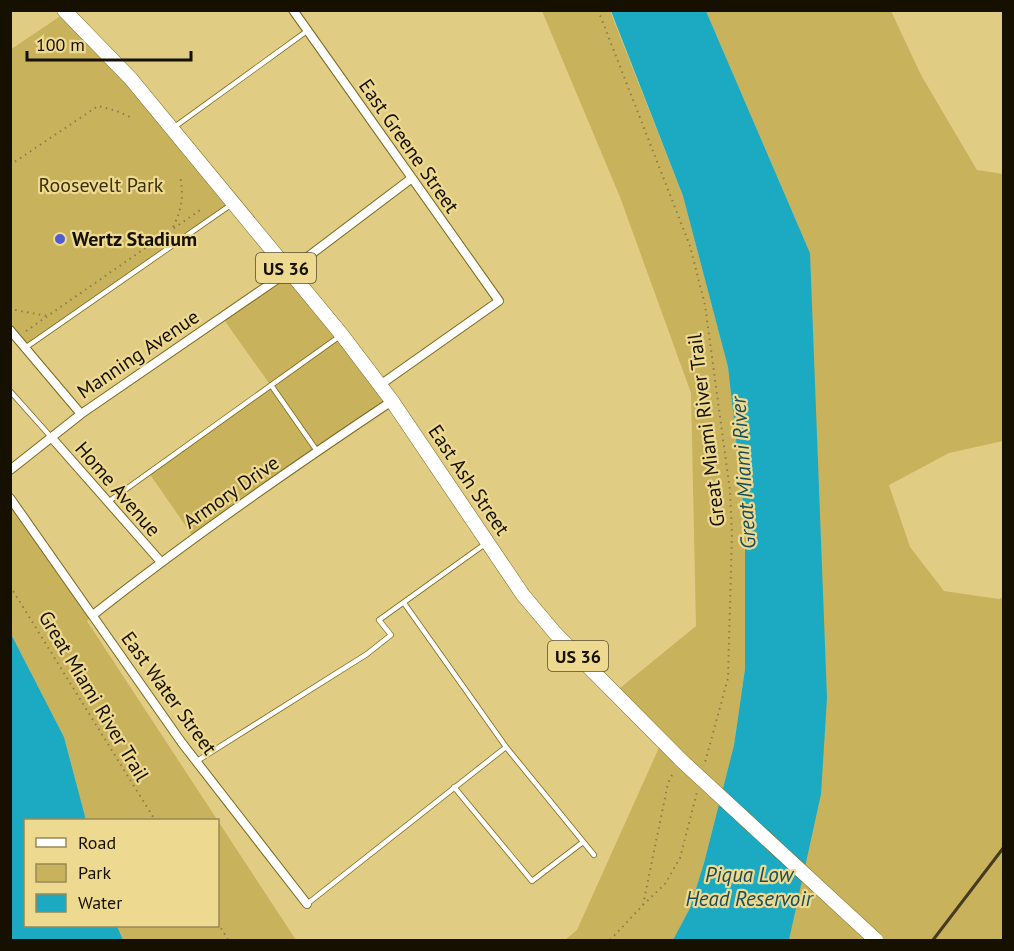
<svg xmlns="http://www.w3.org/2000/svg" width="1014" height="951" font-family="'PT Sans',sans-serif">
  <rect width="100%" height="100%" fill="#e1cc84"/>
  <path fill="#c9b25c" d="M542 11H610L683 196 728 367 745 521V669L734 745 704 863 690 908 673 940H565L577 930 662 741 614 693 696 626 691 393 620 197Z
    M706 11H891L921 75 977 170 1003 174V441L949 453 889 485 910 547 944 591 999 599 1003 597 1004 939 1002 940H789L792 922 810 253Z
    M65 13 232 204 25 348 10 330V50Z
    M289 271 392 401 194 538 149 473 271 386 222 317Z
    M10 498 93 615 87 621 296 940H123L117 926H218V820H86L64 737 11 634Z"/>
  <path fill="#1ca9c2" d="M611 11H706L810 253 827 698 821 794 789 940H673L690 908 704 863 734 745 745 669V521L728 367 683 196Z
    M11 634 64 737 86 820H26V926H117L123 940H11Z"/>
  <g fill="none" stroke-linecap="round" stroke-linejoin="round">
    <defs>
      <path id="service" d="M173 128 307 31
        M25 348 232 204
        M271 385 317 451
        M10 391 51 437
        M108 502 340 336
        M404 603 506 747 594 855
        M197 761 367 654 391 635 379 620 485 544
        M454 787 532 881 583 842
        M307 904 506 747"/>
      <path id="minor" d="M293 10 499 301 380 385
        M10 330 81 414
        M51 437 161 562
        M10 470 81 414 289 271 412 178
        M10 498 182 743 307 904
        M93 615C189 539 290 469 392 401"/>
      <path id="primary" d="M64 10 131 79 342 335 392 401 523 595 555 633 681 760"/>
    </defs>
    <use href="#service" stroke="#7c691e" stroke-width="6"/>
    <use href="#minor" stroke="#7c691e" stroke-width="10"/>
    <use href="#primary" stroke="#7c691e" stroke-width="15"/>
    <path stroke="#8b7d4c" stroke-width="2" stroke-dasharray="1.5 4.5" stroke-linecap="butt" d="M598 10 690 246 705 305 730 491 732 534 728 678 704 766
      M10 165 98 106 117 111 130 117
      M173 227C182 209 184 196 180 176
      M10 307 15 310 47 316
      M26 331 203 208
      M10 586 155 820
      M643 905 668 783 674 771
      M218 923 228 940
      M610 940 643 905 665 884 680 858 697 792"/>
    <use href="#service" stroke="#fff" stroke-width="4.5"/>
    <use href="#minor" stroke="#fff" stroke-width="8"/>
    <use href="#primary" stroke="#fff" stroke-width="14"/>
    <path stroke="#453c1f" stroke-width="3" d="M933 940 1004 847"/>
    <defs>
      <path id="primary-bridge" d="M681 760 876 940"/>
    </defs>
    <use href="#primary-bridge" stroke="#7c691e" stroke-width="15" stroke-linecap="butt"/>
    <use href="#primary-bridge" stroke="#fff" stroke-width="14"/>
  </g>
  <circle fill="#505cd2" stroke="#eed991" stroke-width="2" cx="60" cy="239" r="6"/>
  <g text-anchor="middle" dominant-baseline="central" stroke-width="4.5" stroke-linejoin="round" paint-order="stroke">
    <g fill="#eed991" stroke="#574c2c" stroke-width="1.5">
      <rect x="256" y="253" width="60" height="30" rx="4.5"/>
      <rect x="548" y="641" width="60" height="30" rx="4.5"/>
    </g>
    <g font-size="18" font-weight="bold" fill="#161000">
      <text x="286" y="268">US 36</text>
      <text x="578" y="656">US 36</text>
    </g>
    <g font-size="20" fill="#161000" stroke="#eed991">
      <text transform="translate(409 146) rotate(55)">East Greene Street</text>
      <text transform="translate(138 354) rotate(-34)">Manning Avenue</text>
      <text transform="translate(706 430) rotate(-97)">Great Miami River Trail</text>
      <text transform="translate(469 480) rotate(56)">East Ash Street</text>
      <text transform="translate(118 489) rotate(49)">Home Avenue</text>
      <text transform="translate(231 492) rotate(-35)">Armory Drive</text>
      <text transform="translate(169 693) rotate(54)">East Water Street</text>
      <text transform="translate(94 696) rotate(59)">Great Miami River Trail</text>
    </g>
    <g font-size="20" fill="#3a2f07" stroke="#eed991">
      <text x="101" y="185">Roosevelt Park</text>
    </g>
    <g font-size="20" font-weight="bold" fill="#161000" stroke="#eed991" text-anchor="start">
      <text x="72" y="239">Wertz Stadium</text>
    </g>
    <g font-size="21" font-style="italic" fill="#184d59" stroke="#eed991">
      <text transform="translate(743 473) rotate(-94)">Great Miami River</text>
      <text x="749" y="874">Piqua Low<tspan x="749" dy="24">Head Reservoir</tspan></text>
    </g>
  </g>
  <rect width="1014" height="951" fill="none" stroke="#161000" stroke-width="24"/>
  <rect x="24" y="819" width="195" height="108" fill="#eed991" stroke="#988957" stroke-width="1.5"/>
  <rect x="36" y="838" width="30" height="9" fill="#ffffff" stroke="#988957" stroke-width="1.5"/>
  <text x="78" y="849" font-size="18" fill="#161000">Road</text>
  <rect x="36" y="864" width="30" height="18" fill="#c9b25c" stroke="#988957" stroke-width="1.5"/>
  <text x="78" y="879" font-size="18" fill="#161000">Park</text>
  <rect x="36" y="894" width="30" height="18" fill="#1ca9c2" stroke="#988957" stroke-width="1.5"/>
  <text x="78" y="909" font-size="18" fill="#161000">Water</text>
  <path d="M27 51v9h164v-9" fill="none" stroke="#161000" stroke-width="3"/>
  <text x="36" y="51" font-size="18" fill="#161000" stroke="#eed991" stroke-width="4.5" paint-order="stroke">100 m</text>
</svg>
